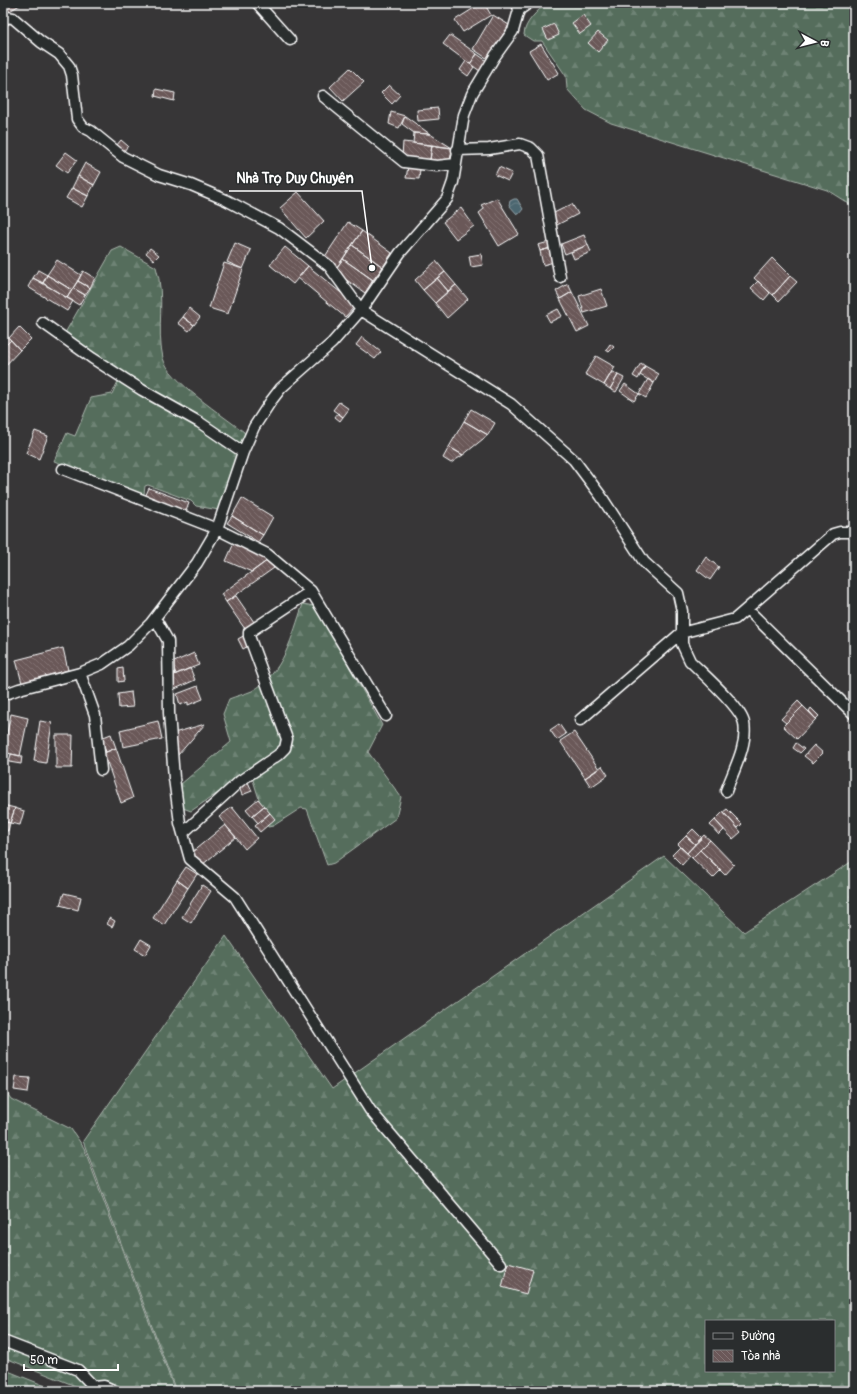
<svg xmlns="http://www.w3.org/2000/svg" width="857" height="1394" font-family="Pangolin,sans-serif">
  <defs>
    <pattern id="forest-firs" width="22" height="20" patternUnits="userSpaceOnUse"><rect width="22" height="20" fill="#556d5b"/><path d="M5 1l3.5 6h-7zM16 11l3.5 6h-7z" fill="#6e8374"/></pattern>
    <pattern id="water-waves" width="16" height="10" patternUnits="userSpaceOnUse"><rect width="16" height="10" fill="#4c6670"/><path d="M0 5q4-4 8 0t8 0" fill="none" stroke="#677d85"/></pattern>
    <pattern id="building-back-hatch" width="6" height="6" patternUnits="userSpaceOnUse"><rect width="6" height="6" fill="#6b5859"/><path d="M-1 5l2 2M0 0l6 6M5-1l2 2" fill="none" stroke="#817172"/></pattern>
  </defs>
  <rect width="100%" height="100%" fill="#373637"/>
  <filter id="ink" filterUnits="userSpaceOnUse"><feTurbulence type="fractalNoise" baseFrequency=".025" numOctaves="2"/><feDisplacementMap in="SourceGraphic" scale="8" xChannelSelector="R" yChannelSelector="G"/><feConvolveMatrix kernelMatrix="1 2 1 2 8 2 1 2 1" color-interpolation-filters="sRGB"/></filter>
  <g filter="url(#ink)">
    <path fill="url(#forest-firs)" stroke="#aab6ad" fill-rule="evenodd" d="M547 3H854V207L827 190 611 123 586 110 567 89 566 76 542 41H533L524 35C524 23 538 10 547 3Z
      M121 247 156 267C166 298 156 329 163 358 168 380 225 417 244 432L246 438 219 510 196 506 191 501 148 485 145 486 144 494 141 495 54 461 67 433 75 436 91 398 112 394 122 373 66 337 65 333 112 251Z
      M303 604 314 606 319 613 382 725 368 752 401 797 396 818 334 863 327 865 307 809 301 808 273 826 268 827 253 780 243 776 191 811 183 808 181 784 231 742 223 714 229 699C236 696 245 694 252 691 284 673 292 636 303 604Z
      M664 856 744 932 854 860V1391H176L83 1141 226 936 332 1089ZM706 1321H834V1371H706Z
      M3 1087 11 1099 71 1129 84 1148 175 1391H88L3 1357Z
      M3 1369 58 1391H3Z"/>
    <path fill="url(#water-waves)" stroke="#94a3a9" d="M514 199H517L523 209 519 214H517L509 205 510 201Z"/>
    <path fill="url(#building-back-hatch)" stroke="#fff" d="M3 3H23L8 12Z
      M482 3H484L491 15 463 32 455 20Z
      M493 15 509 25 488 59 473 49Z
      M583 15 591 26 580 34 572 23Z
      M554 24 559 35 548 40 543 29Z
      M598 32 608 40 598 52 588 43Z
      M450 35 477 54 470 64 443 44Z
      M541 44 559 73 547 80 529 51Z
      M477 54 487 61 480 71 470 64Z
      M466 61 474 67 468 76 460 70Z
      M350 68 364 82 343 101 330 87Z
      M389 85 400 95 392 104 381 93Z
      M156 89 175 93 174 101 155 96Z
      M438 108 439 119 418 121 417 110Z
      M391 112 405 116 399 128 389 124Z
      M405 116 430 134 414 133 402 124Z
      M414 133 430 134 452 148 413 143Z
      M121 140 128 146 123 152 116 146Z
      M403 142 432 145 430 160 402 157Z
      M432 145 452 148 450 163 430 160Z
      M66 152 77 160 67 173 56 165Z
      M85 163 101 172 94 185 78 176Z
      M408 167 420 169 419 179 406 178Z
      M499 167 512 173 508 181 495 175Z
      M78 176 94 185 88 196 72 188Z
      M72 188 88 196 82 207 66 198Z
      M298 192 324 221 306 238 280 208Z
      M497 198 519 234 499 246 479 213 484 209 481 205Z
      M572 204 578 214 555 226 550 215Z
      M461 208 474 226 456 239 443 222Z
      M348 222 362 231 337 267 324 258Z
      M362 231 392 253 383 267 352 245Z
      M584 235 588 245 565 254 561 244Z
      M549 242 551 248 540 251 538 245Z
      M235 243 251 250 243 269 227 262Z
      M352 245 383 267 373 280 343 259Z
      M588 245 591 252 574 259 571 252Z
      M285 247 308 266 293 284 270 265Z
      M150 248 159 255 154 260 146 253Z
      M551 248 554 262 543 265 540 251Z
      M481 254 483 265 471 267 469 256Z
      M772 258 790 276 773 295 754 278Z
      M343 259 373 280 365 293 334 271Z
      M57 260 81 275 72 290 47 275Z
      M436 261 445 272 423 290 415 280Z
      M224 263 243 269 228 314 209 308Z
      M308 266 356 305 345 317 298 278Z
      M38 270 47 275 43 283 33 278Z
      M83 271 95 278 90 288 78 281Z
      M445 272 456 285 448 291 437 278Z
      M47 275 72 290 67 298 43 283Z
      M790 276 797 282 779 301 773 295Z
      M33 278 73 301 67 311 28 287Z
      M437 278 448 291 435 303 423 290Z
      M78 281 90 288 85 295 73 288Z
      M758 281 770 293 764 300 751 288Z
      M568 284 572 292 560 299 556 291Z
      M456 285 468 299 447 318 435 303Z
      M73 288 85 295 79 305 67 298Z
      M601 289 607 306 584 313 579 296Z
      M572 292 589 326 577 332 560 299Z
      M189 308 200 317 194 325 183 317Z
      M558 309 562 316 550 322 546 315Z
      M183 317 194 325 189 331 178 323Z
      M19 327 31 339 20 350 9 338Z
      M3 333 11 340 3 348Z
      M362 337 381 352 375 359 356 345Z
      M11 340 20 350 3 368V348Z
      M610 344 614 347 609 352 606 350Z
      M596 356 615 367 604 385 585 374Z
      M641 363 645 366 638 379 633 376Z
      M645 366 659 374 654 383 640 375Z
      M612 371 618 375 610 389 604 385Z
      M618 375 624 378 616 392 610 389Z
      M648 379 654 383 646 398 639 394Z
      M625 384 639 394 634 401 620 391Z
      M339 402 349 409 343 417 333 410Z
      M471 409 495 423 488 435 464 421Z
      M338 413 343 417 340 421 335 417Z
      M464 421 488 435 463 455 449 447Z
      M35 431 48 436 39 459 26 453Z
      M449 447 463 455 451 463 443 458Z
      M149 488 189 503 185 514 144 499Z
      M242 498 273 517 263 535 232 516Z
      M232 516 263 535 258 542 227 523Z
      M234 543 268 560 252 572 226 561Z
      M706 557 719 567 710 580 697 570Z
      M268 560 274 568 226 602 221 594Z
      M236 596 254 622 245 629 226 602Z
      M245 635 250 645 243 649 238 639Z
      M63 648 68 670 22 683 16 660Z
      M194 653 199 665 176 674 172 663Z
      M123 668 124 681 118 682V669Z
      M190 668 195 680 175 689 170 677Z
      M198 686 203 699 188 705V702L180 705 177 694Z
      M131 692 133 707 119 708 118 694Z
      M798 701 803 706 786 723 781 719Z
      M803 706 816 719 797 739 783 726Z
      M811 708 819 716 816 719 809 711Z
      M11 714 28 718 20 756 3 752Z
      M40 721 52 723 46 763 34 761Z
      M158 721 162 739 123 747 120 730Z
      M205 724 178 755H176L174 733Z
      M559 724 566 734 557 740 550 730Z
      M574 732 599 769 585 778 560 741Z
      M111 734 116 748 106 752 101 738Z
      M56 735H73L72 768H56Z
      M796 743 804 749 800 753 793 748Z
      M814 745 823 753 813 763 804 756Z
      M116 748 133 798 121 803 104 753Z
      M11 754 22 756 21 764 9 762Z
      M602 766 608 775 591 787 585 778Z
      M248 782 252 791 242 795 239 787Z
      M258 799 264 806 252 816 246 809Z
      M3 805 15 808 10 823 3 821Z
      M264 806 270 813 258 823 252 816Z
      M232 807 257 838 245 849 219 817Z
      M15 808 24 811 20 825 10 823Z
      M727 809 742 824 738 828 723 812Z
      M723 812 741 832 733 839 715 820Z
      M270 813 275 819 260 832 255 826Z
      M715 820 724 830 719 835 710 825Z
      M3 821 10 823 8 831 3 830Z
      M225 825 236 837 202 865 191 853Z
      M693 829 702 838 695 844 686 836Z
      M704 835 710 840 692 858 687 853Z
      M686 836 695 844 687 853 678 844Z
      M710 840 734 865 725 875 700 850Z
      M680 847 690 856 682 865 672 855Z
      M700 850 721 870 713 878 692 858Z
      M186 867 197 874 188 888 177 880Z
      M177 880 188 888 164 925 153 918Z
      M202 885 211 891 191 923 182 917Z
      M64 893 81 897 78 910 60 905Z
      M110 918 115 921 112 927 107 924Z
      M141 939 151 945 145 955 135 949Z
      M16 1077 30 1078 28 1092 14 1090Z
      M508 1263 533 1270 526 1294 502 1287Z"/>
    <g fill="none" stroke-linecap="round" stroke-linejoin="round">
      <defs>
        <path id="street" d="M257 3 290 40
          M519 10 529 3
          M3 21 7 17 13 18 41 42 59 54 69 66 72 75 77 119 83 127 91 131 123 157 159 175 191 185 226 200 279 228 329 266 361 310 511 404 574 460 601 496 644 562 678 593 682 611V644L690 661C703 674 741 707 744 723 748 745 733 771 726 791
          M323 96 404 162 437 166 455 164
          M457 150 489 149 520 144 531 148 538 155 560 277
          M43 323 92 358 142 390 199 422 243 452
          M63 469 217 529 267 554 311 591 386 716
          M747 609 854 714
          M155 618 168 641 169 713 174 778 180 823 190 859 235 897 370 1110 501 1264
          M80 673 95 715 101 770
          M3 695 19 689 80 673 102 664 128 646 151 623 197 563 217 529 243 452 254 427 271 401 281 388 332 343 361 310 400 253 447 199 453 182 464 115 472 94 495 56 513 31 519 10 517 3
          M580 720 681 633 735 619 833 534 840 532H854
          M183 833 240 781 278 755 285 748 287 739 249 636V632L311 591
          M3 1341 78 1370 94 1387 93 1391
          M94 1387 104 1386 115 1391"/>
      </defs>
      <use href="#street" stroke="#fff" stroke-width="13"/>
      <use href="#street" stroke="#2a2d2e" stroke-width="10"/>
    </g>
  </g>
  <path fill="none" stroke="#fff" stroke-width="1.5" d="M372 268L362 191H229"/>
  <circle fill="#fff" stroke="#2a2d2e" stroke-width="1.5" cx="372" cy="268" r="4"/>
  <g font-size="14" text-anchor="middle" font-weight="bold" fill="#fff" stroke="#2a2d2e" stroke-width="3" stroke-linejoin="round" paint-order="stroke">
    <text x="295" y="183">Nhà Trọ Duy Chuyên</text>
  </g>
  <rect width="857" height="1394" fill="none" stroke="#2a2d2e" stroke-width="16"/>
  <rect x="8" y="8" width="841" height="1378" fill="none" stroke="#fff" stroke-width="1.5" filter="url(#ink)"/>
  <rect x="705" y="1320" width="130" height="52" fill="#2a2d2e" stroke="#7f8182"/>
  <rect x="713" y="1333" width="20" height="6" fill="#2a2d2e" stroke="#7f8182"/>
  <text x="741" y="1340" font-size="12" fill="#ffffff">Đường</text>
  <rect x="713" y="1350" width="20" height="12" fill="url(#building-back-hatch)" stroke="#7f8182"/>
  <text x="741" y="1360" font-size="12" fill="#ffffff">Tòa nhà</text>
  <g transform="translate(815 42) rotate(97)" stroke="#2a2d2e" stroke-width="3" paint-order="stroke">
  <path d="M0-3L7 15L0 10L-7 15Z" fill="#ffffff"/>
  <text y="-6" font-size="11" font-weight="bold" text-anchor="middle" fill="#ffffff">B</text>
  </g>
  <path d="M24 1364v6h94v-6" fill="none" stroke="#ffffff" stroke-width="2"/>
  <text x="30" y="1364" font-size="12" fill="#ffffff" stroke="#2a2d2e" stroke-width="3" paint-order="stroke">50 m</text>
</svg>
